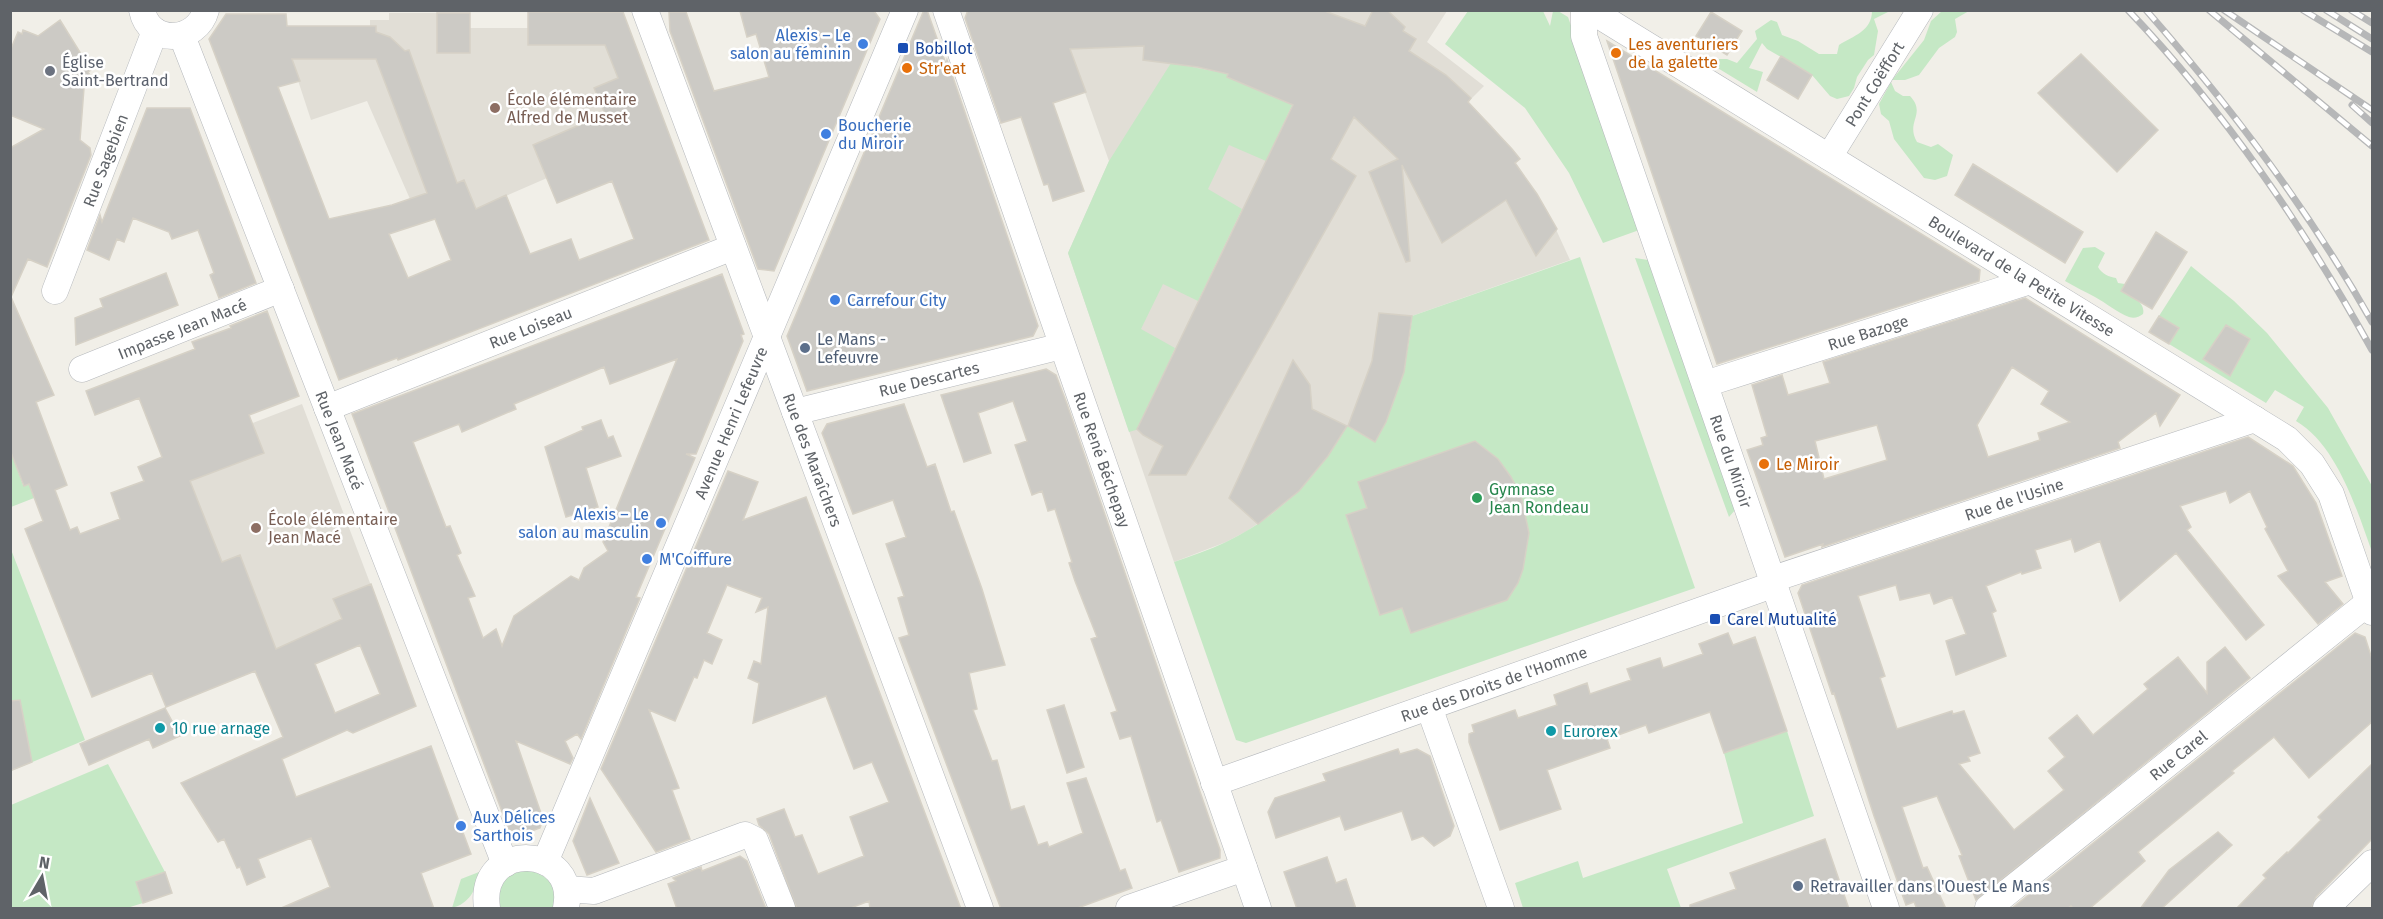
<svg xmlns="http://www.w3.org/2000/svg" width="2383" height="919" font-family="'Fira Sans',sans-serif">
  <rect width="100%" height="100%" fill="#f1efe8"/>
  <path fill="#e1ded6" d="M1056 11H1447L1427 42 1484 86 1468 102 1491 125 1520 159 1516 163 1548 212 1570 260 1412 316 1404 372 1386 422 1375 442 1347 426 1316 471 1279 509 1247 531 1226 542 1174 562 1068 253 1109 161Z
    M623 12 654 94 533 145 547 178 476 209 464 180 410 199 367 101 311 120 288 50 370 26V20H389V13H470V28H528Z
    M302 404 389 633 330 657 322 640 224 684 138 467Z"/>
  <path fill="#c5e8c5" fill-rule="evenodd" d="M1468 11H1543L1550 26 1553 11H1558L1568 17 1642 229 1603 243 1569 173 1525 108 1445 44Z
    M1872 11H1890L1874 19 1878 31 1874 55 1868 60 1857 77 1854 88 1849 96 1837 99 1830 96 1812 75 1767 49 1762 43 1749 68 1763 72 1757 92 1716 67 1719 59H1727L1737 63 1757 39 1755 31 1771 20 1777 22 1782 35 1798 41 1819 54H1837L1839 45C1853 36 1872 31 1872 11Z
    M1942 11H1969L1955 19 1957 32 1955 37 1939 48 1919 75 1905 80H1892L1924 40 1931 21Z
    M1171 63 1228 74 1227 77 1292 105 1266 161 1229 145 1208 189 1242 209 1198 301 1163 284 1141 329 1175 348 1139 429 1129 432 1068 253 1109 161Z
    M1891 82 1895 91 1903 96H1910C1927 114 1905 122 1917 142L1931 147 1938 144 1953 155 1947 176 1935 180 1924 178 1894 139 1889 121 1881 114 1879 104Z
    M2095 247 2105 253 2098 267C2102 274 2109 277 2116 278L2118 283 2125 284 2122 291C2131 296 2146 302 2143 314 2139 317 2134 319 2129 317 2118 313 2106 303 2095 297 2086 292 2075 287 2065 281L2083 248Z
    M1580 257 1695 588 1246 743 1236 740 1174 562C1191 556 1209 550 1226 542 1278 517 1319 476 1347 426L1375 442C1397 402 1408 362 1412 316Z
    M1635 258 1648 260 1735 510 1729 517Z
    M2191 266 2234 301 2267 333 2328 408 2372 486V552C2357 510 2337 445 2296 421L2304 407 2275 390 2266 403 2169 344 2179 328 2159 316ZM2226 325 2250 339 2230 376 2204 359Z
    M10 450 23 485 29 484 34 498 11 507Z
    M10 547 85 740 11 771H10Z
    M1787 731 1814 816 1667 869 1681 908H1523L1515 883 1578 861 1583 878 1743 823 1724 753Z
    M108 764 165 872 136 882 143 903 127 908H11V805Z
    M527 869C547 876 560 884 553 908H498C497 883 502 876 527 869Z
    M479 872C477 889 469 904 452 908L461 879Z"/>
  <path fill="#cccac5" stroke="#d6d1c6" stroke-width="1.5" fill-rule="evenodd" d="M924 10H927L946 64 947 60 1038 326 1033 336 807 391 787 336Z
    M968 10H1322L1365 26 1373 10H1387L1405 27 1403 31 1416 39 1409 51 1446 75 1471 98 1468 102 1512 149 1520 159 1515 163 1537 194 1557 229 1536 256 1506 200 1442 243 1402 165 1410 261 1406 262 1369 172 1398 159 1354 117 1331 159 1356 176 1268 332 1186 475H1149L1163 446 1143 435 1137 429 1140 423 1293 105 1227 77 1228 74 1198 67 1143 60 1144 46 1070 49 1086 92 1053 103 1084 191 1053 201 1048 184 1044 185 1021 117 1001 123 965 18Z
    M740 11H874L880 19 774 271 758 269 670 31 669 12H686L714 91 769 77 756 34 747 37Z
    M528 12H623L709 240 398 360 397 358 339 380 209 39 226 14H286L287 26H376V32L390 37 405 51 409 50 457 183 464 180 476 209 506 195 530 254 571 239 579 260 634 239 612 181 557 203 533 145 605 114 594 88 618 78 605 45H528ZM292 59H376L427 193 392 205 329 219 278 87 300 81ZM435 219 451 260 408 278 389 234Z
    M1711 12 1742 31 1727 55 1696 36Z
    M437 13H470V53H437Z
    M60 20 91 70 88 72 94 82 84 88 80 140 90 148 91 155 47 267 28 259 11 297 54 395 36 402 67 485 55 490 70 530 77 527 80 534 120 519 111 493 144 481 138 467 162 457 139 398 95 415 86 391 195 349 192 342 231 328 230 326 267 311 299 396 249 415 264 453 190 481 222 562 240 555 276 649 342 619 333 599 371 584 416 706 353 733 347 730 282 759 296 797 431 746 471 854 421 873 434 909H279L330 887 311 838 258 859 265 877 247 885 240 867 237 868 224 839 218 842 181 783 283 737 255 671 166 707 152 673 92 697 25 529 43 521 29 484 24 486 10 450V148L44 129 10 115V51L18 32 22 34 23 30 38 36ZM360 645 380 694 335 713 315 664Z
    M1607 41 1980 270 1979 281 1717 364Z
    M2081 54 2158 130 2117 172 2038 93Z
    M1781 56 1812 75 1798 99 1767 80Z
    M147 108H190L256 283 219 298 210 275 214 273 198 230 172 239 169 232 133 218 124 242 117 239 109 260 87 250 100 215 102 222Z
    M1973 164 2083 232 2065 263 1955 195Z
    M2156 232 2187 252 2152 309 2121 291Z
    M166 273 178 305 76 345 75 318 103 307 100 299Z
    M722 274 744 334 741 335 743 341 696 454H686L695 458 636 597 640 598 581 739 577 734 565 741 573 758 570 764 516 741 543 819 540 828 512 838 352 414ZM677 359 603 542 608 551 584 568 579 580 571 576 514 616 502 646 496 629 483 638 468 598 475 596 457 555 461 553 450 526 446 527 413 442 459 424 462 432 516 409 514 404 604 367 610 384Z
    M2025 298 2180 395 2160 426 2156 413 2118 442 2120 448 1822 547 1823 544 1785 557 1747 450 1763 445 1761 438 1767 436 1752 385 1782 375 1788 395 1830 383 1823 362ZM2012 367 2049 391 2041 404 2070 422 2038 433 2040 440 1988 457 1977 425ZM1877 425 1887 460 1824 479 1815 441Z
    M1379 313 1412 316 1404 372 1386 422 1375 442 1348 426 1372 361Z
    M2159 316 2179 328 2169 344 2149 332Z
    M2226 325 2250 339 2230 376 2203 359Z
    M1293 360 1310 385 1312 409 1347 426 1328 456 1299 491 1258 524 1229 498Z
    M1046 369 1056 375 1067 404 1220 850V858L1179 872 1161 820 1157 822 1131 736 1120 739 1111 713 1117 711 1091 639 1097 637 1075 581 1069 563 1072 562 1055 509 1048 511 1042 491 1032 495 1015 445 1027 441 1013 401 978 413 991 453 964 462 941 395Z
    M904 404 927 467 935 464 951 512 954 511 982 589 1005 665 969 673 977 709 973 710 992 761 997 760 1011 810 1024 806 1038 845 1047 842 1049 847 1083 833 1067 783 1086 778 1120 871 1125 869 1132 888 1075 909H1001L899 638 909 635 898 598 904 596 886 544 906 537 893 500 853 514 822 433 827 424Z
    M601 420 608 438 613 436 621 456 586 468 598 507 566 517 545 447 583 430 582 427Z
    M2248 437 2293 466 2316 503 2342 576 2325 582 2343 604 2318 624 2278 576 2288 571 2265 529 2267 527 2250 491 2230 503 2226 491 2180 506 2191 527 2187 530 2264 625 2246 640 2176 553 2120 601 2100 541 2075 552 2071 539 2035 550 2041 568 2022 574 2021 572 1986 586 1996 611 1992 613 2006 656 1956 675 1946 641 1966 634 1952 597 1934 604 1930 593 1900 600 1896 585 1858 596 1885 676 1880 678 1897 729 1952 711 1953 714 1964 711 1980 753 1968 757 1970 761 1959 764 2014 830 2064 790 2048 771 2065 757 2049 738 2077 715 2093 735 2148 689 2144 684 2178 657 2207 693V662L2225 647 2250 678 1976 900 1959 856 1962 855 1937 796 1902 807 1923 868 1927 867 1946 909H1917L1914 902 1906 905 1874 816 1834 693 1832 694 1798 593 1802 585Z
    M1475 441 1498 459 1511 477 1521 496 1529 533 1523 569 1518 583 1507 600 1411 633 1402 608 1380 615 1346 515 1367 508 1358 482Z
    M728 471 758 482 743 520 806 497 961 909H870L869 901 848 909H797L769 834 759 825 757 819 784 809 795 837 802 835 818 874 864 856 850 817 889 802 872 762 854 769 826 696 753 723 759 683 748 678 754 661 761 664 768 607 756 612 762 598 727 585 707 633 722 640 712 664 704 660 697 678 694 677 675 721 649 710 679 788 672 790 690 839 656 852 601 769Z
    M1728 633 1733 645 1755 637 1787 731 1724 753 1710 712 1649 733 1646 725 1607 739 1610 748 1547 770 1561 809 1500 830 1469 742V734L1474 732 1472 725 1515 710 1518 718 1557 705 1554 695 1587 683 1590 694 1631 680 1627 669 1660 658 1663 668 1703 654 1699 644Z
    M2355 633 2365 637 2373 662V721L2309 778 2274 737 2232 771 2234 773 2138 852 2145 861 2089 909H2074L2071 906 2067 909H2011Z
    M20 700 32 762 10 771V701Z
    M1064 705 1084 767 1067 773 1047 710Z
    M165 708 180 736 153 748 149 739 89 765 80 744Z
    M1398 749 1400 754 1417 749 1430 756 1454 826 1450 836 1434 846 1423 836 1412 840 1402 811 1345 830 1340 816 1276 838 1268 812 1275 798 1326 781 1323 774Z
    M2373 763V838L2316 897 2311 909H2236L2266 878 2263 875 2287 852 2288 853 2321 820 2318 817Z
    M590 798 619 863 587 875 573 841Z
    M2218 832 2232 845 2161 909H2140L2169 870Z
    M1825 839 1849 909H1690V905L1736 889 1730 873Z
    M740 856 747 861 766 909H677L668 884 676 881 673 878 701 867 702 871Z
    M1327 857 1336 883 1346 879 1356 909H1297L1284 872Z
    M165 872 172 893 143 903 136 882Z"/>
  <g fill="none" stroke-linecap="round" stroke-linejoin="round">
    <defs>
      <g id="minor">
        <path d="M142 10C149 46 197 43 206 10"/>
        <path id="s1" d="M645 10 980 908"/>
        <path id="s2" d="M946 10 1258 908"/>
        <path id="s3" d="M1584 10V36L1886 908"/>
        <path id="s4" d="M1590 10 2287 439 2312 464 2331 494 2372 612"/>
        <path id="s5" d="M182 36 505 864"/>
        <path id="s6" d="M1829 157 1920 10"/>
        <path id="s7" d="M55 291 155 31"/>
        <path id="s8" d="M82 369 281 289"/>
        <path id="s9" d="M1705 384 2030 281"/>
        <path id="s10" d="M327 408 733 247"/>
        <path id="s11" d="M795 412 1062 346"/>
        <path id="s12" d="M1773 579 2255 419"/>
        <path d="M1429 707 1501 908"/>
        <path id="s13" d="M1214 783 1775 584"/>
        <path id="s14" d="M545 862 905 10"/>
        <path d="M567 889 594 891 745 835 755 840 782 908"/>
        <path d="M487 908C477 839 579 844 566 908"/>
        <path d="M1129 908 1244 868"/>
        <path id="s15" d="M1988 908 2369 602"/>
        <path d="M2326 908 2372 863"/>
      </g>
    </defs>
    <use href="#minor" stroke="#b5b8bc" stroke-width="27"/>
    <use href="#minor" stroke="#fff" stroke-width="26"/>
    <defs>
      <path id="rail" d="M2128 10C2227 114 2303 226 2372 350
        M2146 10C2231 107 2309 210 2372 322
        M2209 10 2372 146
        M2224 10 2372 110
        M2303 10 2372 52
        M2326 10 2372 39
        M2351 10 2372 23
        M2352 105 2372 123"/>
    </defs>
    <use href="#rail" stroke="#b6b7b8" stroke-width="7"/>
    <use href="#rail" stroke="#fff" stroke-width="4.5" stroke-dasharray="14" stroke-linecap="butt"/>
  </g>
  <g fill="#3f7fe0" stroke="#fff" stroke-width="2">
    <circle cx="863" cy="44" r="6"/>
    <circle cx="826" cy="134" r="6"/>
    <circle cx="835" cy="300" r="6"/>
    <circle cx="661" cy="523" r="6"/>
    <circle cx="647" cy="559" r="6"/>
    <circle cx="461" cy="826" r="6"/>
  </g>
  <g fill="#1a4fb4" stroke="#fff" stroke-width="2">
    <rect x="897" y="42" width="12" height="12" rx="3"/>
    <rect x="1709" y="613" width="12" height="12" rx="3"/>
  </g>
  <g fill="#e8710a" stroke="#fff" stroke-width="2">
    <circle cx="1616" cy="53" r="6"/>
    <circle cx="907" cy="68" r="6"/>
    <circle cx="1764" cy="464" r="6"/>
  </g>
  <circle fill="#6b7280" stroke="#fff" stroke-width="2" cx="50" cy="71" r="6"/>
  <g fill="#8d6e63" stroke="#fff" stroke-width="2">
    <circle cx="495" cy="108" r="6"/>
    <circle cx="256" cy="528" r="6"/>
  </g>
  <g fill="#5c6f8a" stroke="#fff" stroke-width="2">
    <circle cx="805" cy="348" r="6"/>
    <circle cx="1798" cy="886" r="6"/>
  </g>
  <circle fill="#2e9e5b" stroke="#fff" stroke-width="2" cx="1477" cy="498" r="6"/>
  <g fill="#0f9aa8" stroke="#fff" stroke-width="2">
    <circle cx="160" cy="728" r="6"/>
    <circle cx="1551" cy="731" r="6"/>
  </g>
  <g text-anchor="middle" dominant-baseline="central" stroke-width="5" stroke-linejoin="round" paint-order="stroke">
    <g font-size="16" fill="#366cbe" stroke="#fff" text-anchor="start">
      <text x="851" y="35" text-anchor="end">Alexis – Le<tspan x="851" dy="18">salon au féminin</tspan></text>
      <text x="838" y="125">Boucherie<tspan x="838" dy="18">du Miroir</tspan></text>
      <text x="847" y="300">Carrefour City</text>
      <text x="649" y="514" text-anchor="end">Alexis – Le<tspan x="649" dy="18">salon au masculin</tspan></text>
      <text x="659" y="559">M'Coiffure</text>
      <text x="473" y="817">Aux Délices<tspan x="473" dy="18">Sarthois</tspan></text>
    </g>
    <g font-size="16" fill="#c56008" stroke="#fff" text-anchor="start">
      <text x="1628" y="44">Les aventuriers<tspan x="1628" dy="18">de la galette</tspan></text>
      <text x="919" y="68">Str'eat</text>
      <text x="1776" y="464">Le Miroir</text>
    </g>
    <g font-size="16" fill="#164399" stroke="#fff" text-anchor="start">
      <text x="915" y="48">Bobillot</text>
      <text x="1727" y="619">Carel Mutualité</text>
    </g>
    <g font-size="16" fill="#5b616d" stroke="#fff" text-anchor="start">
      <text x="62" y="62">Église<tspan x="62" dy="18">Saint-Bertrand</tspan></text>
    </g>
    <g font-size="16" fill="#5f6368" stroke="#fff">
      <text stroke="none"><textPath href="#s6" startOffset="86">Pont Coëffort</textPath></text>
      <text stroke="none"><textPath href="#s7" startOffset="140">Rue Sagebien</textPath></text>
      <text stroke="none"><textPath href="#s4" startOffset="507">Boulevard de la Petite Vitesse</textPath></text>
      <text stroke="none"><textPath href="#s10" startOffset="219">Rue Loiseau</textPath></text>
      <text stroke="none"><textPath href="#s8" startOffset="108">Impasse Jean Macé</textPath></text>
      <text stroke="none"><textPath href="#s9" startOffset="171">Rue Bazoge</textPath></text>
      <text stroke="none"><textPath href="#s11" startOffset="138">Rue Descartes</textPath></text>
      <text stroke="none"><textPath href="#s14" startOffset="477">Avenue Henri Lefeuvre</textPath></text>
      <text stroke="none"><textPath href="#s5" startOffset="434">Rue Jean Macé</textPath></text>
      <text stroke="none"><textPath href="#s1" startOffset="480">Rue des Maraîchers</textPath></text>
      <text stroke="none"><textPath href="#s2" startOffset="476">Rue René Béchepay</textPath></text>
      <text stroke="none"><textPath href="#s3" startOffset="476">Rue du Miroir</textPath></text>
      <text stroke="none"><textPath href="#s12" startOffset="254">Rue de l'Usine</textPath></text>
      <text stroke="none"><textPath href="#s13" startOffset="297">Rue des Droits de l'Homme</textPath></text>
      <text stroke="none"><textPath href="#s15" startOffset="244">Rue Carel</textPath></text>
    </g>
    <g font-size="16" fill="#785e54" stroke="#fff" text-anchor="start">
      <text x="507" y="99">École élémentaire<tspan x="507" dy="18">Alfred de Musset</tspan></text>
      <text x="268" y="519">École élémentaire<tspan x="268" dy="18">Jean Macé</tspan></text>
    </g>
    <g font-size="16" fill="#4e5e75" stroke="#fff" text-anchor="start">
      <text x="817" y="339">Le Mans -<tspan x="817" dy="18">Lefeuvre</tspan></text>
      <text x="1810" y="886">Retravailler dans l'Ouest Le Mans</text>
    </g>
    <g font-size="16" fill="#27864d" stroke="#fff" text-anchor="start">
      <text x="1489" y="489">Gymnase<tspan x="1489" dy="18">Jean Rondeau</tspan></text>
    </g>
    <g font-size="16" fill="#0d838f" stroke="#fff" text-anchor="start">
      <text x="172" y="728">10 rue arnage</text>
      <text x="1563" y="731">Eurorex</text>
    </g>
  </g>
  <rect width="2383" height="919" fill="none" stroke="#5f6368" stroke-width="24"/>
  <g transform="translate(42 877) rotate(10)" stroke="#ffffff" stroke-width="4.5" paint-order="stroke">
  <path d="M0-4.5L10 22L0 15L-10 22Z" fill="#5f6368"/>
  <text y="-9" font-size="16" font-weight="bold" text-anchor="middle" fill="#5f6368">N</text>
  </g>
</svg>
